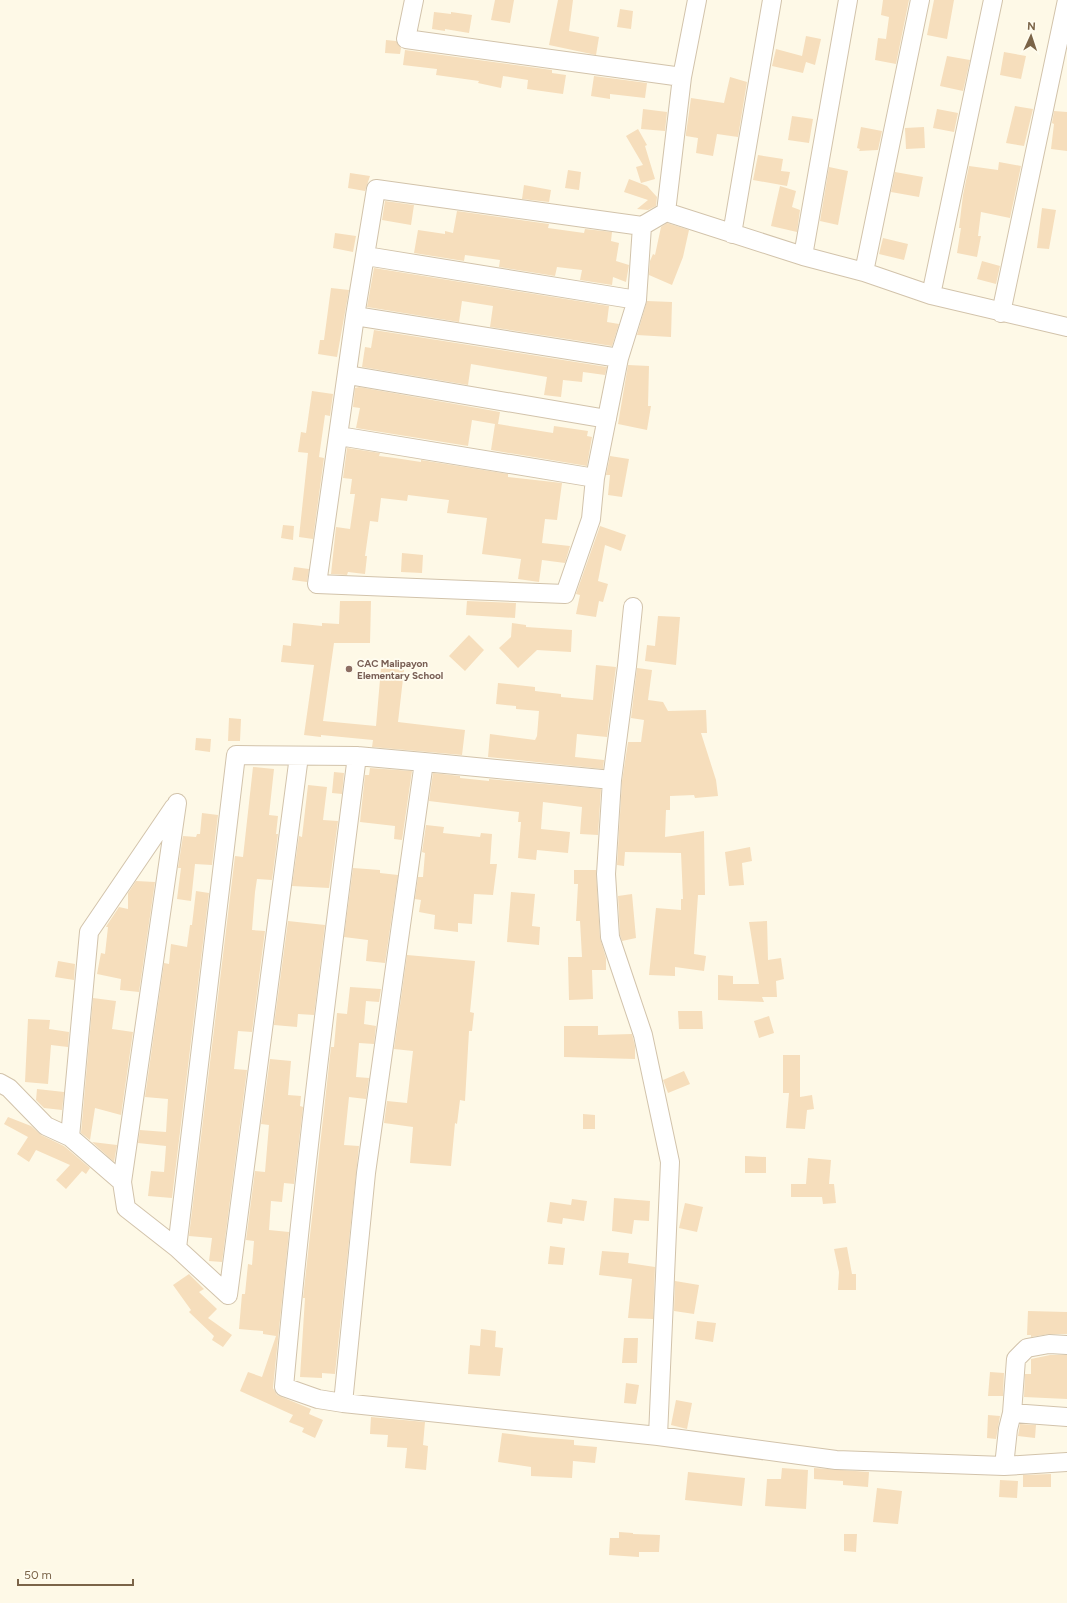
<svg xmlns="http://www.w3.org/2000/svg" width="1067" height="1603" font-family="Figtree,sans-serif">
  <rect width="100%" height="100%" fill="#fef9e7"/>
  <path fill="#f6debc" d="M495 0H514L510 23 491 20Z
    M558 0H573L569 31 599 37 596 55 549 45Z
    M883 0H909L896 64 875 60 878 38 886 39 889 17 881 15Z
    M934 0H954L947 39 927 35Z
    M620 9 633 11 631 29 617 27Z
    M434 12 451 14V12L472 15 469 33 445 29V31L432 29Z
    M806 36 821 39 815 65 806 62 803 73 772 66 776 49 802 56Z
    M386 40 396 41 401 48 400 54 385 53Z
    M405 50 552 70V73L566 75 563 94 527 89 528 80 503 76 501 88 478 83 479 81 436 75 437 69 403 65Z
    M1004 52 1026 56 1021 79 1000 75Z
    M947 56 970 60 963 91 940 86Z
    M594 76 647 83 645 98 610 94V99L591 96Z
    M730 77 747 82 738 137 717 134 713 156 696 153 698 138 686 136V133L691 98 724 103Z
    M1015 106 1033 109 1024 146 1006 143Z
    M643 109 667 112 665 131 641 129Z
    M937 109 958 113 954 132 933 128Z
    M1054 111 1067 112V151L1051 149 1054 124 1052 123Z
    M792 116 813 119 809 143 788 140Z
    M861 127 882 131 878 150 859 151 860 149 857 148Z
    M924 127 925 148 906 149 905 128Z
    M638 129 647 145 645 146 655 179 641 183 636 167 643 165 626 136Z
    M758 155 783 159 781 171 790 172 787 186 753 180Z
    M999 162 1021 166 1010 218 981 212 978 236H981L977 257 957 253 961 228H959L963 195 969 166 998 170Z
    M829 167 848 171 838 225 820 221Z
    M568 170 581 172 579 190 565 188Z
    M895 172 923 177 919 197 891 192Z
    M350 173 370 176 365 191 348 188Z
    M629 179 647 186 657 197 656 206 648 210 637 209 648 200 624 192Z
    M524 185 551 190 549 202 522 199Z
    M780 186 796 191 792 207 800 210 797 232 771 226Z
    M385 201 414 205 411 225 382 220Z
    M1042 208 1056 210 1049 249 1037 248Z
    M457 211 549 224 548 228 584 233 585 229 612 232 611 241 619 243 616 261 629 265 626 282 613 277 612 285 580 280 582 270 557 267 555 276 499 267 500 260 465 255 464 261 414 253 418 230 445 234V231L453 233Z
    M667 223 689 230 683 257 672 285 649 275 650 261 653 254 655 255 661 227Z
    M335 233 356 236 353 252 333 248Z
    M883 238 908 244 904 260 879 254Z
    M982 261 1000 266 996 284 977 279Z
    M374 268 609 306 607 322 619 324 612 346 490 327 493 306 462 301 459 322 367 307Z
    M331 288 349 290 337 357 318 354 320 340H324Z
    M647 301 672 302 671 337 637 335Z
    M374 330 607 367 605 375 583 372 582 382 563 380 561 397 544 395 547 377 471 364 468 385 362 367 365 347 371 348Z
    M628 365 649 366 648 406H651L647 430 618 424Z
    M359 387 500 412 498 424 553 433 554 426 588 431 587 436 592 437 587 466 491 450 495 424 472 420 468 446 356 428 360 408 353 407 355 388Z
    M312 391 333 394 330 416 325 415 319 457 324 458 313 539 299 537 308 453 298 452 301 432 306 433Z
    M347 448 380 453 379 456 395 458 421 462V460L508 474V477L562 483 557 520 545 519 542 543 570 546 565 563 542 560 539 582 518 579 521 559 482 554 487 518 447 513 449 500 408 495 407 501 381 498 378 522 370 521 365 556H367L365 574 348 572 347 575 331 574 336 527 350 529 355 494H350L352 479 343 478Z
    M610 456 629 459 622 497 608 495 610 475H606Z
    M283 525 294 526 293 540 281 538Z
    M600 526 626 535 621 551 605 545 598 581 608 584 603 602 599 601 596 617 576 614 580 595 576 594Z
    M402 553 423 555 422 573 401 572Z
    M294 567 309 569 307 582 292 580Z
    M340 601H371L370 643H334L323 721 376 726 381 668 404 670 398 722 465 730 462 755 372 747 373 740 321 735V737L304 735 314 665 281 662 283 645 291 646 293 623 322 626V623L339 624Z
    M467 601 516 603 515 618 466 615Z
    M658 616 680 617 676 665 645 661 647 645 655 646Z
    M512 623 526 625V627L572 630 571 652 537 650 518 668 499 648 511 637Z
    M469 635 484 650 465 671 449 656Z
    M596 665 616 667 607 737 577 734 575 757 604 760 603 769 488 757 490 734 535 740 537 736 539 711 516 709V706L496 704 498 683 535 687V691L561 694V697L593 700Z
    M637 668 652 670 648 700 663 702 668 711 706 710 707 733H701L716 780 718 796 695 798 694 795 670 796V810H666L665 837 704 831 705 895H698L694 954 706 956 704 971 675 967V976L649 975 656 908 681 910V899H683L681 853 625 852 624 866 617 865 622 781 628 742H641L644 720 631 718Z
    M229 718 241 719 240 741H228Z
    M196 738 211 739 210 752 195 750Z
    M253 767 274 769 269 815 278 816 276 834H278L272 880 257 879 255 892 252 930 265 931 252 1032 238 1031 234 1069 247 1070 222 1262 209 1261 212 1238 189 1236 235 856 243 857Z
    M370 768 412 771 402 840 394 839 395 826 360 822 365 775H369Z
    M334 772 344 773 342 794 332 793Z
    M433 773 460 776V778L489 781V779L601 789 598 835 580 834 582 807 543 802 541 829 570 832 568 853 537 850 536 860 518 858 521 822H518L519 812 429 801Z
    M308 785 327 787 323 820 338 821 329 888 292 886 299 836 302 837Z
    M202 813 218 815 212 865 195 864 191 901 177 899 181 868H178L183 836 196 837 197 834H200Z
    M426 825 444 827 443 833 480 837 481 833 492 834 490 864H497L493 895 474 894 472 924 458 923V932L434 929 435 915 419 912 421 900 415 899 418 877H423L425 853 422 852Z
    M750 847 752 861 742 863 744 885 729 886 725 852Z
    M353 868 380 870V873L398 875 385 963 366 961 368 940 344 937Z
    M574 870H596L600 938 606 958V970H592L593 999 569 1000 568 957H582L580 921H576L578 884H574Z
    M136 881 155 882 139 992 120 990 121 979 97 974 101 953 105 954 108 927H106L107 925 119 907 128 909V893Z
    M196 891 209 893 172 1198 148 1196 151 1171 164 1172 166 1146 138 1143 140 1130 166 1132 168 1099 145 1097 164 963 169 964 171 944 187 947 190 925H192Z
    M511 892 535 894 532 926 540 927 539 945 507 942Z
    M632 894 636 938 622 941 620 935 618 896Z
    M288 921 325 925 314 1015 298 1014 297 1027 274 1025Z
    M767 921 768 960 781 958 784 979 776 981 777 997H762L764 1002 718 1000V975L733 976V984H759L749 922Z
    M407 955 475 961 470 1012 474 1013 472 1031H469L465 1101 460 1100 457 1124 455 1123 451 1166 410 1163 413 1127 384 1123 387 1101 407 1103 413 1051 394 1049Z
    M58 961 75 964 74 980 55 977Z
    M350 987 381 989 379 1002 366 1001 364 1024 376 1026 374 1044 359 1043 356 1077 369 1078 366 1099 349 1097 344 1145 359 1146 335 1374 322 1373V1378L300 1377 305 1298H303L331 1047H334L337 1013 347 1014Z
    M93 998 116 1001 112 1029 133 1032 121 1115 95 1108 90 1140 81 1133Z
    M678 1011H702L703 1029H679Z
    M769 1016 774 1033 759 1038 754 1021Z
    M28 1019 50 1020 49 1029 69 1032 68 1047 51 1045 48 1084 25 1082Z
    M564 1026H598V1035L632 1034 635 1046V1059L564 1057Z
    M783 1055H800V1097L812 1095 814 1109 807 1110 805 1129 786 1128 789 1093H783Z
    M270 1059 291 1061 288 1095 301 1096 300 1106 303 1107 294 1184 284 1183 282 1202 271 1201 269 1230 289 1232 273 1388 277 1395 311 1409 309 1414 323 1420 315 1438 302 1432 304 1428 289 1422 293 1415 240 1391 248 1372 262 1377 276 1336 263 1334V1331L239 1329 242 1294H245L248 1264 252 1265 254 1241 246 1240 255 1171 265 1172 269 1125 261 1124Z
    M684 1071 690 1084 668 1093 663 1080Z
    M37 1089 64 1092 62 1110 44 1108 36 1100Z
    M583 1114 595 1115V1129H583Z
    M8 1117 31 1126 41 1135 64 1146 90 1168 86 1174 82 1171 66 1189 56 1180 70 1165 36 1150 29 1162 17 1154 28 1137 4 1124Z
    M92 1142 117 1145 114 1162Z
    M745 1156 766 1157V1173H745Z
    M808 1158 831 1160 829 1184H834L836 1203 823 1204 822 1197H791V1184H806Z
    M614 1198 650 1201 649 1221 634 1220 632 1234 612 1231Z
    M572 1199 587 1201 584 1221 563 1218 562 1224 547 1222 550 1202 571 1205Z
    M685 1203 703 1207 697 1232 679 1228Z
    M550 1246 565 1248 563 1265 548 1264Z
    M847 1247 852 1274H856V1290H838L839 1272 834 1249Z
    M602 1251 629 1253 628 1263 655 1267 653 1319 628 1318 632 1279 599 1275Z
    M189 1274 204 1289 199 1292 217 1309 208 1318 232 1335 223 1347 212 1340 214 1336 189 1312 191 1310 173 1285Z
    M675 1281 699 1285 694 1314 674 1311Z
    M1028 1311 1067 1312V1334H1049L1031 1337V1335H1027Z
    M697 1321 716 1323 713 1342 695 1339Z
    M481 1329 496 1331 495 1347 503 1348 500 1376 468 1374 470 1345 480 1346Z
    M624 1338H638L637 1363H622Z
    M1050 1355H1067V1399L1024 1397 1025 1374H1031V1359Z
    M990 1372 1004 1373 1003 1396H988Z
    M626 1383 639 1385 636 1404 624 1403Z
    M676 1400 692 1403 687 1429 671 1425Z
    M988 1415 1000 1416 996 1439 987 1438Z
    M371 1417 425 1422 423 1445 428 1446 426 1470 405 1468 407 1448 387 1447 388 1435 370 1434Z
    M1020 1424 1036 1425 1035 1438 1018 1436Z
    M502 1433 533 1437 574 1440V1445L597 1447 595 1463 573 1461 572 1478 531 1476V1467L498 1462Z
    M782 1468 808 1470 806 1509 765 1506 767 1479H781Z
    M814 1468 869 1472 868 1487 843 1485V1481L814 1479Z
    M688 1472 745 1478 742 1506 685 1500Z
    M1051 1474V1487H1023V1475Z
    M1000 1480 1018 1481 1017 1498 999 1497Z
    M877 1488 902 1491 898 1524 873 1522Z
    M619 1532 633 1533V1534L660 1535 659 1552H639V1557L609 1555 610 1538H619Z
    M844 1534H857L856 1552 844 1551Z"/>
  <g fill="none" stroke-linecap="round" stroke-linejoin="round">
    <defs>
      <path id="minor" d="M414 0 406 39 682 77
        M666 212 803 256 864 272 931 295 1067 327
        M642 226 376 189 355 316 317 584 565 594 591 519 595 478 619 358 637 300 642 226 666 212 682 77 697 0
        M732 234 772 0
        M366 256 637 300
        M803 256 848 0
        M864 272 920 0
        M931 295 993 0
        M1001 313 1067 0
        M355 316 619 358
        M348 375 607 419
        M339 436 595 478
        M633 607 627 666 612 780 606 874 610 937 643 1035 670 1162 658 1436
        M357 756C330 966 303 1176 284 1387L318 1399 343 1403 658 1436 836 1460 1004 1466 1067 1462
        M424 762 612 780
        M0 1083 9 1088 46 1126 70 1137 122 1182 126 1208 177 1248 228 1295
        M70 1137 89 932 174 807
        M122 1182 177 803
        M177 1248 236 755 357 756 424 762 366 1173 343 1403
        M228 1295 299 756
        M1012 1413 1067 1417
        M1004 1466 1008 1429 1012 1413 1016 1359 1027 1348 1049 1344 1067 1345"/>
    </defs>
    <use href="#minor" stroke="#d2c3ab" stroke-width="20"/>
    <use href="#minor" stroke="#fff" stroke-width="18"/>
  </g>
  <circle fill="#8d6e63" stroke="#fffcef" stroke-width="1.5" cx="349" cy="669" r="4"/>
  <g text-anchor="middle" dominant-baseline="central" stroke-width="3.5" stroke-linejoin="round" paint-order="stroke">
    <g font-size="10" font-weight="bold" fill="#785e54" stroke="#fffcef" text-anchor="start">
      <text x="357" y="663">CAC Malipayon<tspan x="357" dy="12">Elementary School</tspan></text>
    </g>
  </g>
  <g transform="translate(1031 36) rotate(3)" stroke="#fffcef" stroke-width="3" paint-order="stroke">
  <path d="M0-3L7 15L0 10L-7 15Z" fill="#7b6448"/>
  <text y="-6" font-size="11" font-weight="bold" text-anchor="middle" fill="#7b6448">N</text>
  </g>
  <path d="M18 1579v6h115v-6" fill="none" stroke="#7b6448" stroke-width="2"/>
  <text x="24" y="1579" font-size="12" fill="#7b6448" stroke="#fffcef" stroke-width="3" paint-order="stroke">50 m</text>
</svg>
